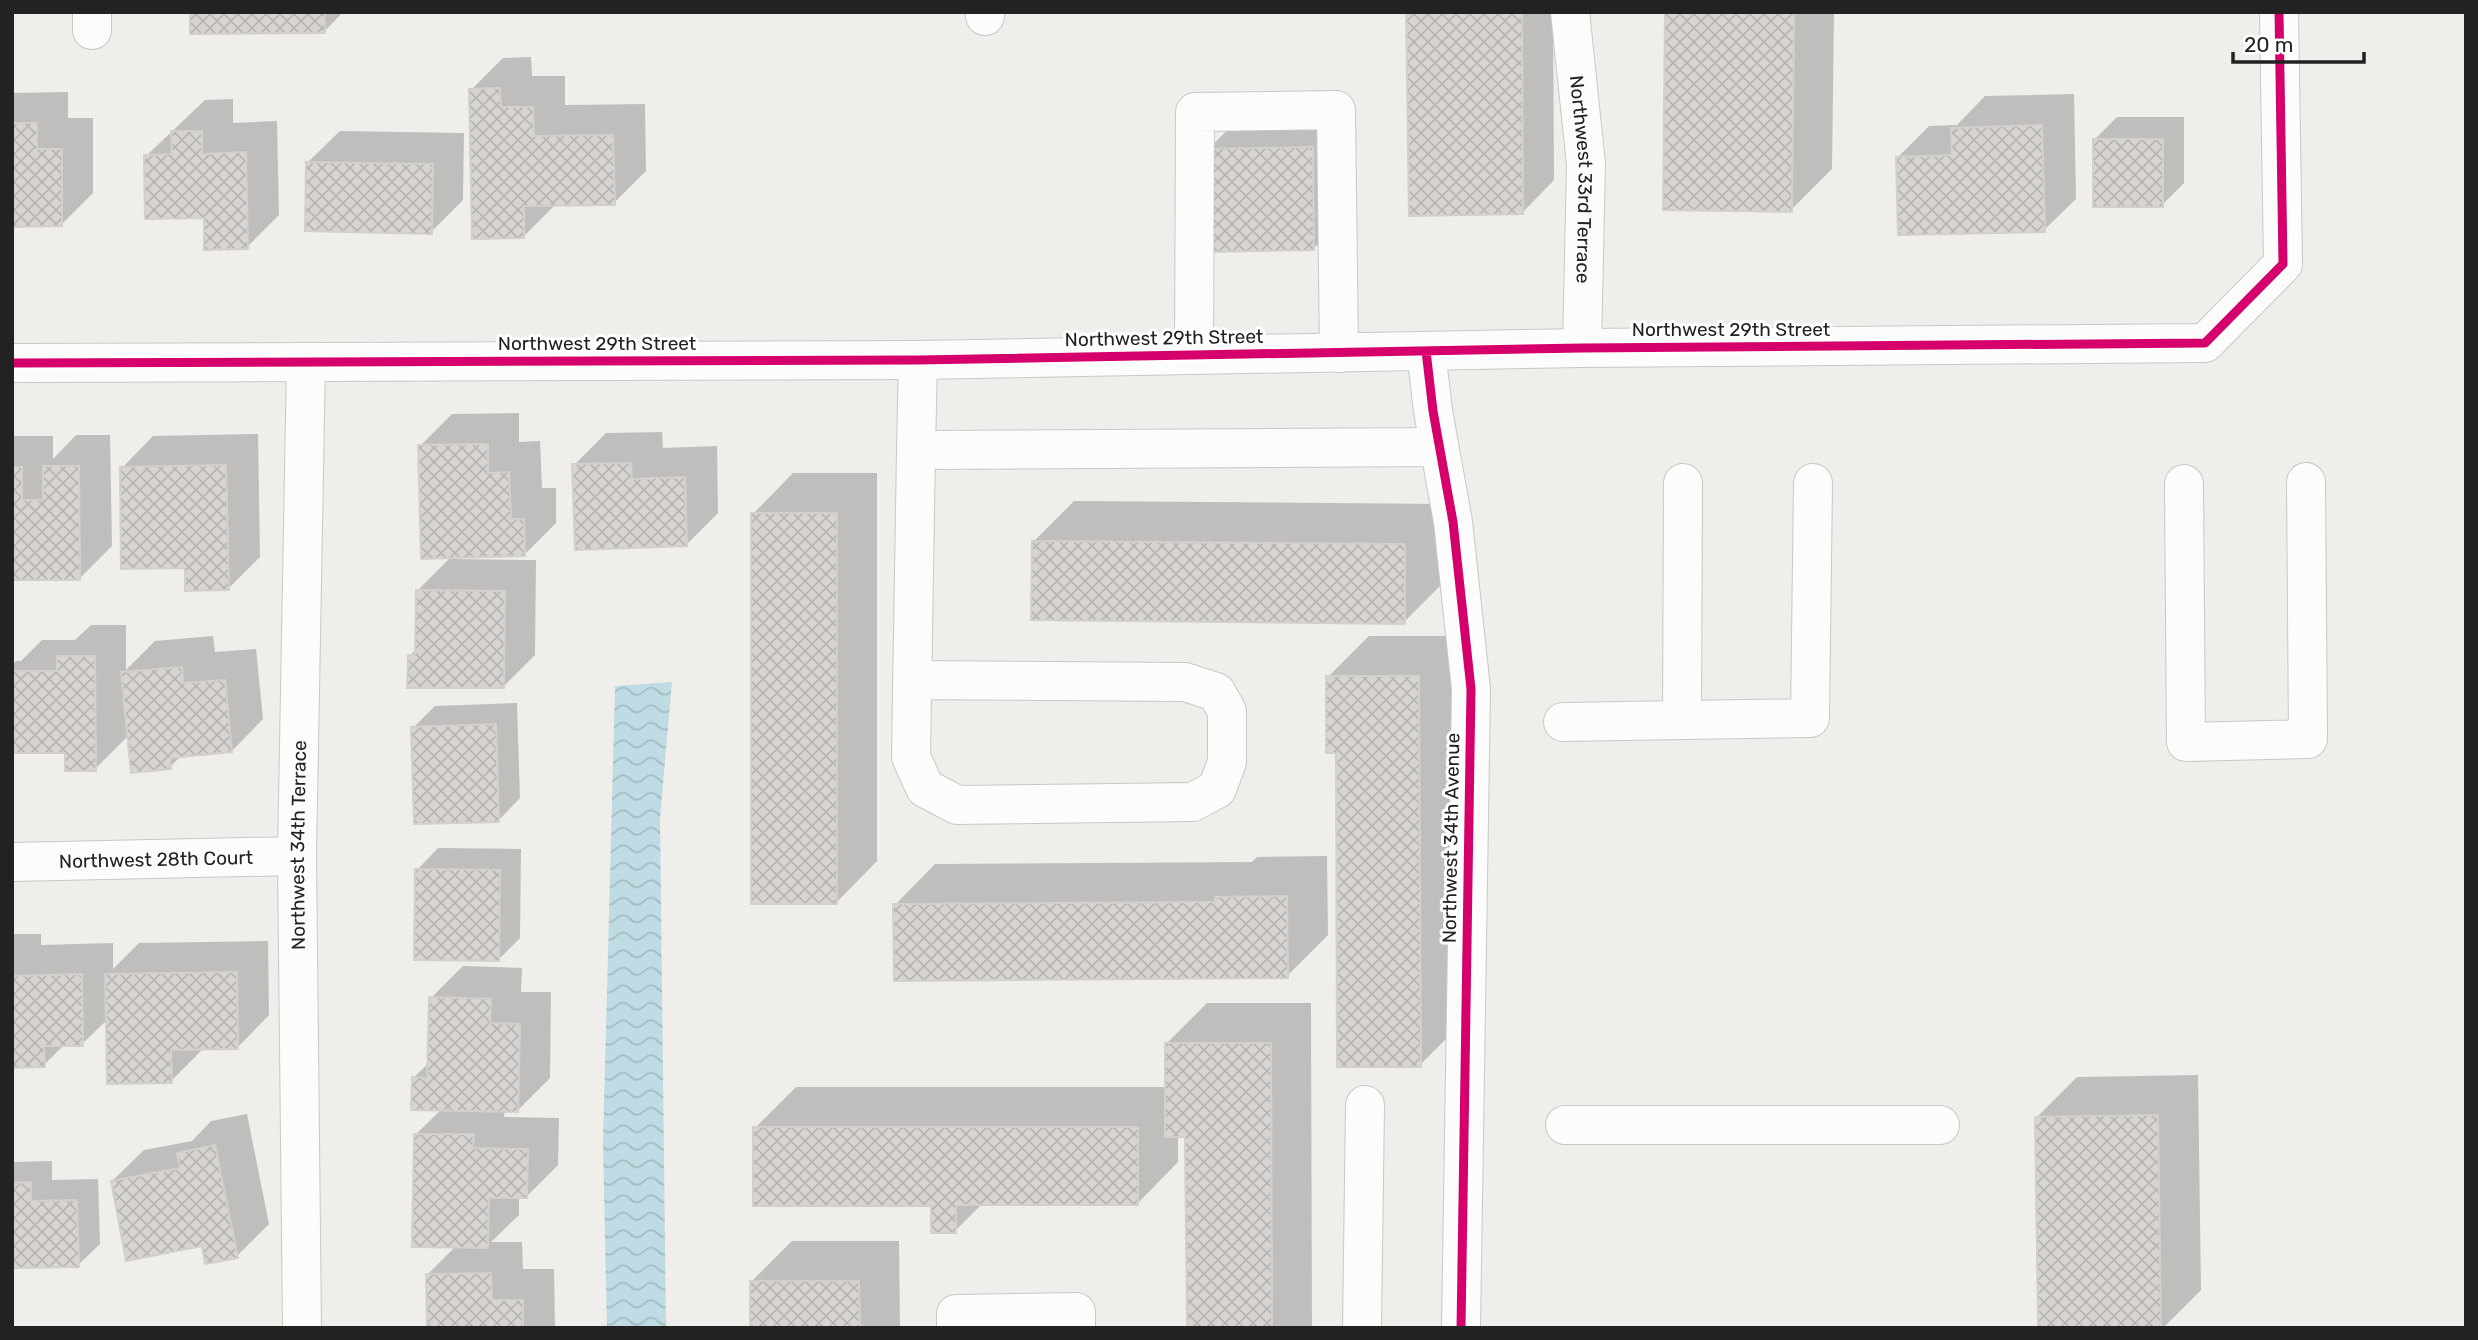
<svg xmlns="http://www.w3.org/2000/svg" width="2478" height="1340" font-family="Rubik,sans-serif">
  <defs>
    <pattern id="water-waves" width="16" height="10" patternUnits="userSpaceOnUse" patternTransform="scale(1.75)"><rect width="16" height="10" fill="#bfdbe3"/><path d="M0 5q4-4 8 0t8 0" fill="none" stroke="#a4bcc2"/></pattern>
    <pattern id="building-cross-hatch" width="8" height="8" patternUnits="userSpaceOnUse" patternTransform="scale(1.75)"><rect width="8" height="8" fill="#d7d4d2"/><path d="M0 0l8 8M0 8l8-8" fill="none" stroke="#b8b6b4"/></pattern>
  </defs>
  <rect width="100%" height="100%" fill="#f0eeeb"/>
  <path fill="url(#water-waves)" d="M672 682 660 818 666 1328H607L603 1143 615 686Z"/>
  <path fill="#0003" d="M192 12H343L324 32Z
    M1407 12H1553L1554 180 1523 212Z
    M1667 12H1834L1832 169 1791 210Z
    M531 57 532 76H565V105L645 104 646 171 614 203 556 204 524 236 471 90 503 58Z
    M68 92V118H93V193L61 225H12V93Z
    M2074 94 2076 199 2044 230 1898 157 1929 126 1957 125 1985 96Z
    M233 99V123L277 121 279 215 247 247 205 217 146 156 205 100Z
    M1344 116 1346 217 1314 248 1208 149 1240 118Z
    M2117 117H2184V183L2162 205 2095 139Z
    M340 131 464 133 463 200 431 232 308 162Z
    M519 413V442L540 441 542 488H556V523L524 555 453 556V559L536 560 535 655 503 687 410 656 417 648V591L452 556 420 446 452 414Z
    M662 432 663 448 717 446 718 513 687 544 574 465 606 433Z
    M258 434 260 557 228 589 186 566 122 468 153 436Z
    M76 435H110L112 546 80 578 12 579V436H53V459Z
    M793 473H877V861L837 902 753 514Z
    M1074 501 1445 504V581L1404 622 1033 542Z
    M91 625H126V670L155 641 213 636 215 652 256 649 263 719 232 751 182 755 170 767 129 735 95 769 67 751 12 752V665L16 661H21L42 640H75Z
    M1369 636H1459L1460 1025 1420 1065 1338 751 1328 677Z
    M517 703 520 798 499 820 413 728 435 706Z
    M438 848 521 849 520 938 499 959 417 870Z
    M1327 856 1328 935 1287 976 895 905 935 864 1252 862 1257 857Z
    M12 934H41V945L113 943V969L139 943 268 941 269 1015 238 1047 203 1049 171 1081 108 1019 82 1044H65L44 1065 12 1066Z
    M463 966 522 968 521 992H551L550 1078 518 1110H505L504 1117 559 1118 558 1165 526 1197 519 1196V1215L491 1242H522L523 1269H554L555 1328H429L428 1274 456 1246 416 1134 442 1109 413 1078 430 1062 431 998Z
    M1207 1003H1311L1312 1328H1188L1187 1136H1178V1162L1138 1203H983L955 1231 933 1205 755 1128 796 1087H1166V1044Z
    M2198 1075 2201 1290 2163 1328H2039L2036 1118 2077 1077Z
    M247 1114 269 1224 237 1256 203 1244 112 1181 144 1150 192 1141 211 1121Z
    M52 1161V1180L98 1179 100 1244 78 1265 12 1266V1162Z
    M792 1241H899L900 1328H751V1282Z"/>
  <path fill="url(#building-cross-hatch)" stroke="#d3d0cc" stroke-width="2" d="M190 12H325V33L190 34Z
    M1406 12H1522L1523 214 1409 216Z
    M1665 12H1794L1792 212 1663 210Z
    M500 88 501 107H533L534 136 613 135 615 205 524 206V238L472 239 469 89Z
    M12 123H37V149H62V226L12 227Z
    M2042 125 2045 232 1898 235 1896 157 1952 155 1951 128Z
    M171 131H202V154L246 152 248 249 204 250V218L145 219 144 155 172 154Z
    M2093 139H2163V207H2093Z
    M1313 147 1314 250 1208 252 1206 149Z
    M306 162 433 164 432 234 305 231Z
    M488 444V473L509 472 511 519H524L525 556 421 559 418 445Z
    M631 463 632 479 685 477 687 546 575 550 572 464Z
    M226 465 229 590 185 591V568L121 569 120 467Z
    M43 466H79L80 580H12V467H22V500H43Z
    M751 513H837V904H751Z
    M1032 541 1405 544V624L1031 620Z
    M416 590 505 591 504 688H407L408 655H415Z
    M57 656H95L96 771H65V753H12V671H57Z
    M182 667 183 683 225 680 232 752 170 758 171 769 131 773 121 672Z
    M1326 676H1419L1421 1067H1337L1336 753H1326Z
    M496 724 499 822 414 824 411 727Z
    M415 869 500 870 499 961 414 960Z
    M1287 896 1288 978 894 981 893 904 1215 902V897Z
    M237 972 238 1049 171 1050 172 1083 107 1084 105 974Z
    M82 974 83 1046H44L45 1067 12 1068V976Z
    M429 997 491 999 490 1023 520 1024 518 1112 411 1110 412 1077 427 1078Z
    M1165 1043H1271L1272 1328H1187L1185 1137H1165Z
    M2158 1115 2161 1328H2038L2035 1117Z
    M753 1127H1138V1205H956V1233H931V1206H753Z
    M414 1134H474L473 1148 528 1149 527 1198H489L488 1248 412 1247Z
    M215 1145 238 1258 205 1264 202 1246 126 1261 111 1181 180 1168 177 1153Z
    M31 1182V1201L77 1200 79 1267 12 1268V1183Z
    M491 1273 492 1300H523V1328H427L426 1274Z
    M750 1281H859L860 1328H750Z"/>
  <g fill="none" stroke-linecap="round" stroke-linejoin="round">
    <defs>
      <g id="minor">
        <path d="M92 12V30"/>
        <path d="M985 12V16"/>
        <path id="s1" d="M1570 12 1586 164 1582 348"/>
        <path d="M1426 351 1433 411 1453 522 1471 689 1461 1328"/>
        <path d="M1194 355 1195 112 1336 110 1339 353"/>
        <path d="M12 363 918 360 1582 348 2205 343 2283 264 2279 12"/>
        <path d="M916 450 1439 447"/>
        <path d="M1683 483 1682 720 1810 718 1813 483"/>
        <path d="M2184 484 2186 742 2308 739 2306 482"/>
        <path d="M912 680 1185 682 1216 692 1227 711V762L1217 789 1193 802 957 805 925 788 911 757 916 450 918 360"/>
        <path d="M1563 722 1682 720"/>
        <path id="s2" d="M12 862 297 856"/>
        <path d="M1565 1125H1940"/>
        <path id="s3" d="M302 1328 297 856 306 362"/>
        <path d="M956 1328V1314L1076 1312V1328"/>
        <path d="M1362 1328 1365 1105"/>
      </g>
    </defs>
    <use href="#minor" stroke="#c9c8c7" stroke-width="40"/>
    <use href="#minor" stroke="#fdfcfc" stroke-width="38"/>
    <defs>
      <path id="cycleway" d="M1426 351 1433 411 1453 522 1471 689 1461 1328
        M12 363 918 360 1582 348 2205 343 2283 264 2279 12"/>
    </defs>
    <use href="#cycleway" stroke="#fff" stroke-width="13"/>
    <use href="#cycleway" stroke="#d6006c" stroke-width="9"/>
  </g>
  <g text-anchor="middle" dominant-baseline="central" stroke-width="6" stroke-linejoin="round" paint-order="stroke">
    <g font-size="19" fill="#222" stroke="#fff">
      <text stroke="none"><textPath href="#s1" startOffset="168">Northwest 33rd Terrace</textPath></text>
      <text x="1731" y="329">Northwest 29th Street</text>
      <text transform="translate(1164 338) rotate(-1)">Northwest 29th Street</text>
      <text x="597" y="343">Northwest 29th Street</text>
      <text transform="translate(1451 838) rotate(-89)">Northwest 34th Avenue</text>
      <text stroke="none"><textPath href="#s3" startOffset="483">Northwest 34th Terrace</textPath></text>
      <text stroke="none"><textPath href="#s2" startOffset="144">Northwest 28th Court</textPath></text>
    </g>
  </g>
  <rect width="2478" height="1340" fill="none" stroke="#222222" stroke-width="28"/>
  <path d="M2233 52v10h131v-10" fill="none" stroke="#222222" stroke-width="3.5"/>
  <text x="2244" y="52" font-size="21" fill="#222222" stroke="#ffffff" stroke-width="5" paint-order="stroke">20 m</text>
</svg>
